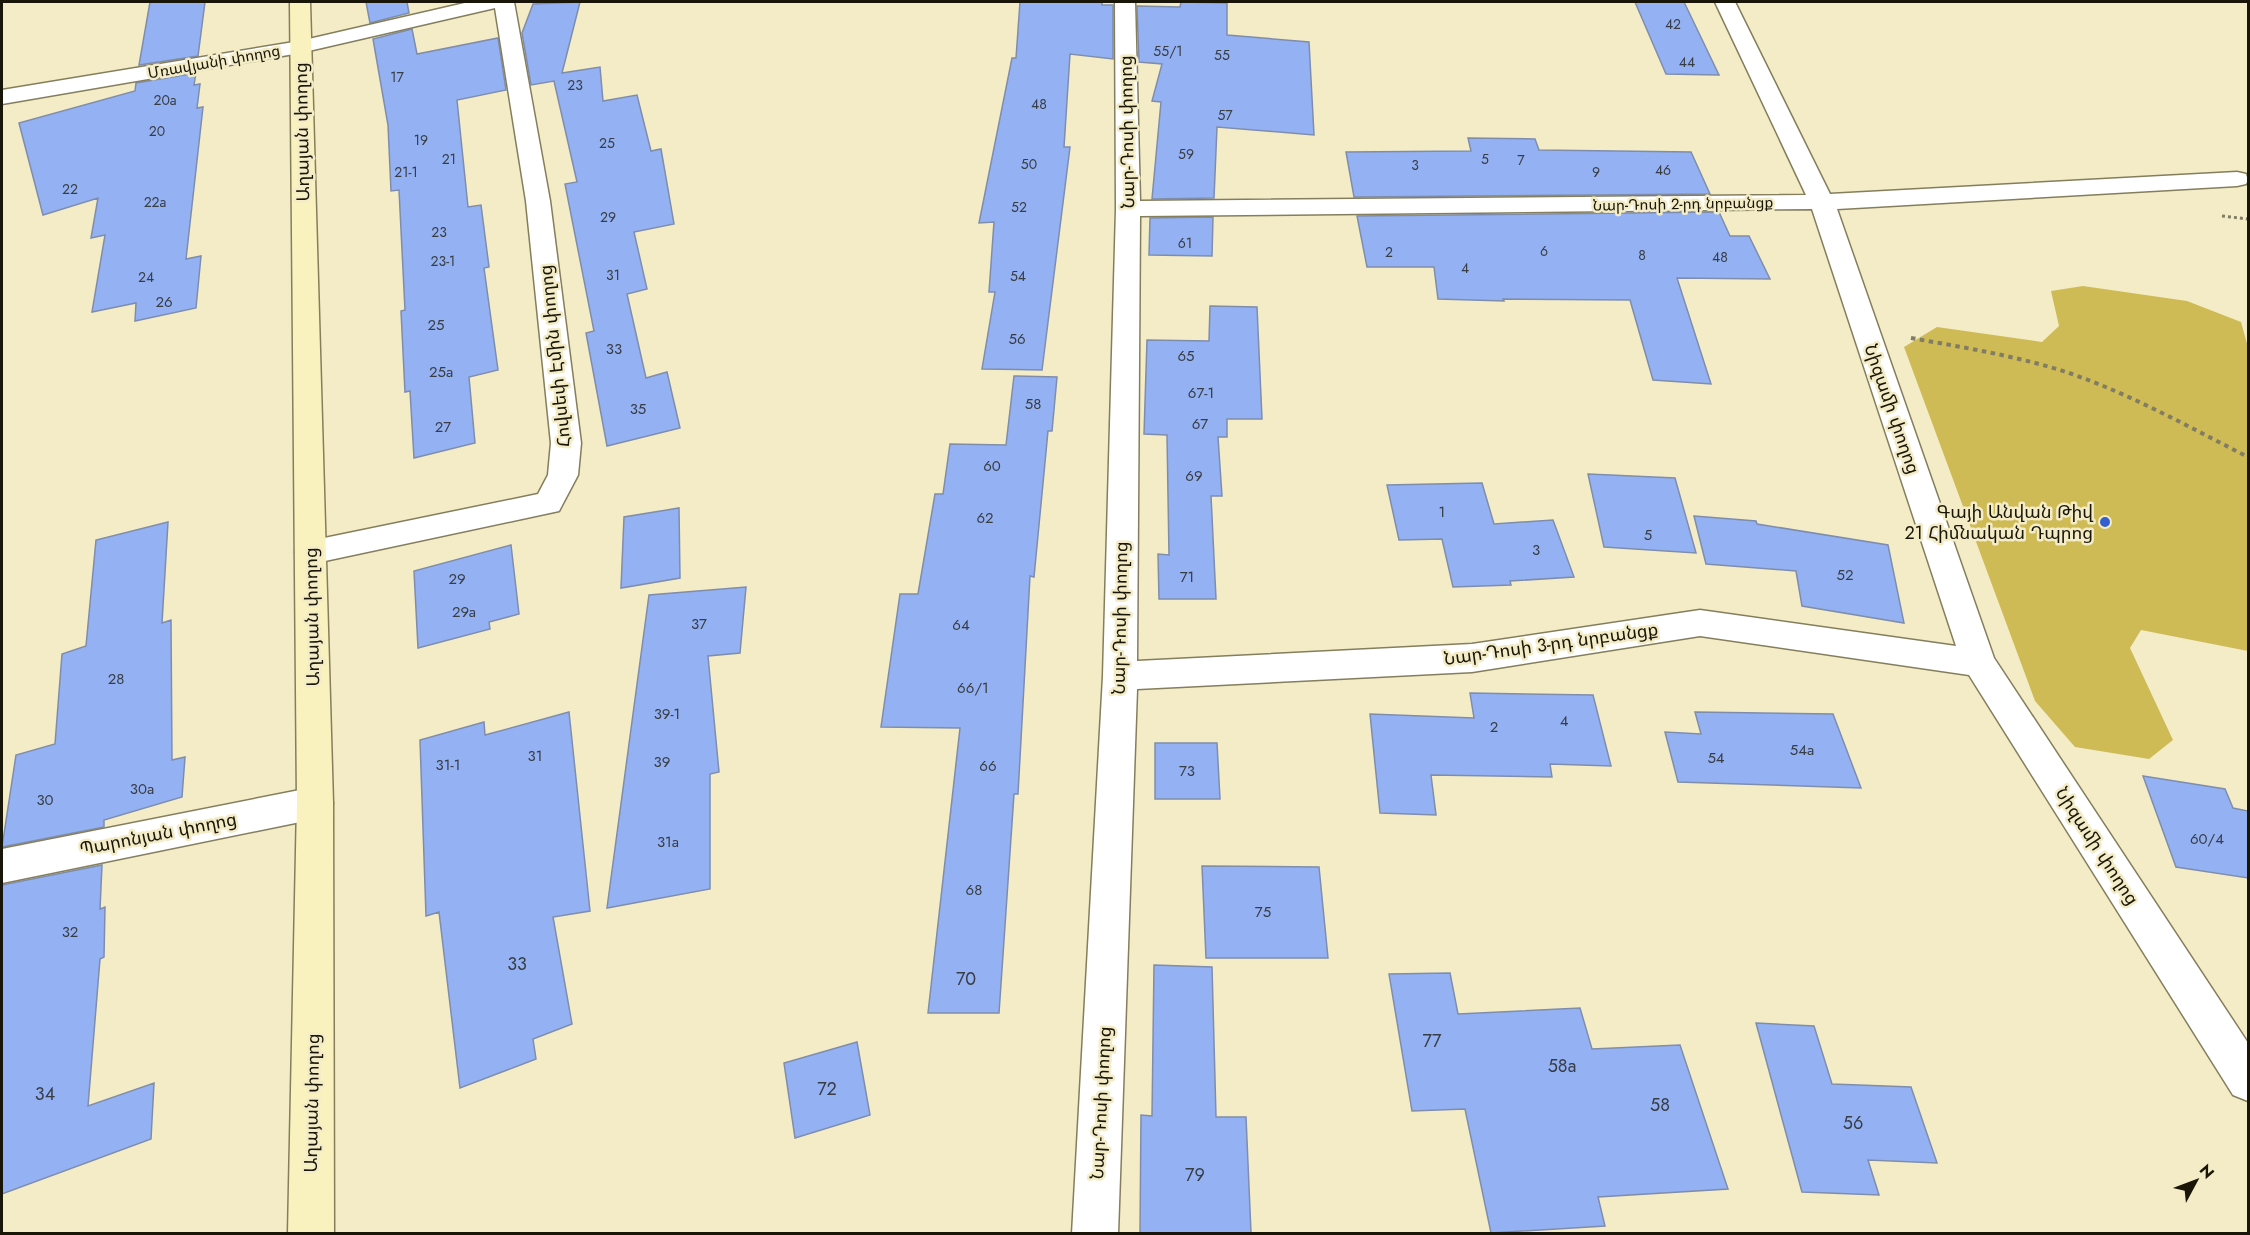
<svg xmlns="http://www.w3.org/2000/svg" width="2250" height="1235" font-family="Jost,'Noto Sans Armenian',sans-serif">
  <rect width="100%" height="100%" fill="#f3ecc7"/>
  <path fill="#cfbb55" d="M2083 286 2187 301 2241 322 2248 347V651L2141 630 2130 648 2173 740 2149 759 2075 747 2035 701 1904 347 1937 327 2042 342 2059 326 2051 291Z"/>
  <path fill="#94b2f3" stroke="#7f8dac" stroke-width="1.5" d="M150 2H205L198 56 139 65Z
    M366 2H407L409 13 370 23Z
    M580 2 562 73 600 67 603 101 637 95 651 151 661 149 674 224 634 232 647 289 627 294 646 378 667 372 680 428 607 446 586 333 594 331 565 184 577 182 554 81 531 85 522 33 533 4Z
    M1020 2H1102V5H1113V59L1070 54 1064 147H1070L1042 370 982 369 995 292H989L994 222 979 223 1012 58H1016Z
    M1181 2 1227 3V35L1309 42 1314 135 1217 127 1214 198 1152 199 1161 102 1152 101 1162 64 1139 62 1137 6 1180 7Z
    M1635 2H1684L1719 75 1666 74Z
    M412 29 417 54 498 38 506 90 457 100 468 207 481 205 489 267 484 268 498 370 469 377 475 443 414 458 410 391 405 392 401 311 405 310 399 190 391 191 388 125 373 39Z
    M196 73 194 85 200 84 197 108 203 107 186 259 201 256 196 308 135 321 136 303 92 312 105 235 91 238 98 198 43 215 19 123 135 91 136 83Z
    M1468 138 1535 139 1539 150 1691 152 1710 194 1354 197 1346 152 1471 151Z
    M1719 212 1730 236H1749L1770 279 1677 278 1711 384 1653 380 1630 300 1503 299 1504 301 1438 299 1434 267H1367L1357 216Z
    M1213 217 1212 256 1149 255 1150 218Z
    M1210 306 1257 307 1262 419H1227V437H1218L1222 496H1211L1216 599H1159L1158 554 1169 555 1167 435 1144 434 1147 340 1209 341Z
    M1014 376 1057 377 1052 431H1048L1034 577 1030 576 1018 794H1014L999 1013H928L960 728 881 727 900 594H918L935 494H943L950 444 1006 445Z
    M1588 474 1675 478 1696 553 1604 547Z
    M1482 483 1494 524 1553 520 1574 577 1510 581 1511 585 1453 587 1442 539 1399 540 1387 485Z
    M679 508 680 578 621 588 624 517Z
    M1694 516 1756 521 1757 524 1888 545 1904 623 1802 606 1796 571 1706 564Z
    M168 522 162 623 171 620 172 760 185 757 182 797 104 820V827L2 847 16 755 55 744 62 654 86 646 96 540Z
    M511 545 519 614 489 622 490 629 418 648 414 571Z
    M746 587 740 653 708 656 719 772 710 774V889L607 908 649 595Z
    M1470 693 1593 695 1611 766 1550 764 1552 777 1431 775 1436 815 1380 813 1370 714 1474 718Z
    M569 712 590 911 553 917 572 1024 533 1039 536 1059 460 1088 439 912 426 916 420 740 484 722 485 735Z
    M1695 712 1833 714 1861 788 1678 782 1665 732 1701 734Z
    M1155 743H1217L1220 799H1155Z
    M2143 776 2225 789 2233 808 2248 811V878L2176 867Z
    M102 865 100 909 105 907 104 957 100 959 88 1106 154 1083 151 1139 2 1194V885Z
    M1202 866 1319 867 1328 958H1206Z
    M1154 965 1212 967 1216 1117H1246L1251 1233H1140L1141 1115 1152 1116Z
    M1450 973 1458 1014 1580 1008 1592 1049 1680 1045 1728 1189 1598 1197 1605 1226 1491 1233 1465 1109 1412 1111 1389 974Z
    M1756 1023 1814 1026 1832 1084 1911 1087 1937 1163 1868 1160 1879 1195 1802 1192Z
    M857 1042 870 1115 795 1138 784 1063Z"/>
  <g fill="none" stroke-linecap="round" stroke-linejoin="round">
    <defs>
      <path id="street" d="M469 2H514L550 201 581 443 578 475 559 511 311 564 300 561 295 552 300 543 538 494 548 475 551 443 526 201 495 8 300 53 2 104V90L300 41Z
        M1115 2H1135L1140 201 1806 195 1715 2H1735L1830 194 2237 172 2246 174 2248 180 2246 184 2237 186 1837 209 1994 658 2248 1043V1101L2233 1095 1969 675 1700 636 1472 672 1137 689 1118 1234H1072L1103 676 1116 209ZM1812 209 1956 646 1700 610 1472 644 1137 661 1140 216Z
        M315 787 328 791 333 803 328 815 315 819 2 883V849Z"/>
      <path id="secondary" d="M290 2H310L333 803 334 1234H288L297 803Z"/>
    </defs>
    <use href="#street" stroke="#847e5d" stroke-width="3"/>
    <use href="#secondary" stroke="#847e5d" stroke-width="3"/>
    <path stroke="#817d64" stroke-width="3" stroke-dasharray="3 3" stroke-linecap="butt" d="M2222 216 2248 219"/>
    <path stroke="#817d64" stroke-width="4" stroke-dasharray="4.5 4.5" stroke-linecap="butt" d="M1911 338C1961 347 2011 355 2060 370 2125 391 2187 426 2248 457"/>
    <use href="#street" fill="#fff" fill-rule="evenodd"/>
    <use href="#secondary" fill="#faf2be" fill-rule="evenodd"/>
  </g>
  <circle fill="#345fcf" stroke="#f3ecc7" stroke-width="2" cx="2105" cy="522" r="6"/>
  <g text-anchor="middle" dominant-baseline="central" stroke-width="5" stroke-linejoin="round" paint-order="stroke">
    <g font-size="14" fill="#383d44">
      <text x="1673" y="24">42</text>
      <text x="1168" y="51">55/1</text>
      <text x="1222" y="55">55</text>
      <text x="1687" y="62">44</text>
      <text x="397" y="77">17</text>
      <text x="575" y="85">23</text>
      <text x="165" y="100">20а</text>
      <text x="1039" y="104">48</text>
      <text x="1225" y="115">57</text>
      <text x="157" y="131">20</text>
      <text x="421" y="140">19</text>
      <text x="607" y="143">25</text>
      <text x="1186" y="154">59</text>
      <text x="449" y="159">21</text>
      <text x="1485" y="159">5</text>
      <text x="1521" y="160">7</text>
      <text x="1029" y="164">50</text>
      <text x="1415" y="165">3</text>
      <text x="1663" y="170">46</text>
      <text x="406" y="172">21-1</text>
      <text x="1596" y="172">9</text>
      <text x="70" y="189">22</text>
      <text x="155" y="202">22а</text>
      <text x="1019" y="207">52</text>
      <text x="608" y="217">29</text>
      <text x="439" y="232">23</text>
      <text x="1185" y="243">61</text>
      <text x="1544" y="251">6</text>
      <text x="1389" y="252">2</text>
      <text x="1642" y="255">8</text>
      <text x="1720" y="257">48</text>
      <text x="443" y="261">23-1</text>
      <text x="1465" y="268">4</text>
      <text x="613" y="275">31</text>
      <text x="1018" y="276">54</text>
      <text x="146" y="277">24</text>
    </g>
    <g font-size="15" fill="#191609" stroke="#f3ecc7">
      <text transform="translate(214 62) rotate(-10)">Մռավյանի փողոց</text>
      <text transform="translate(1683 204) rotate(-1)">Նար-Դոսի 2-րդ նրբանցք</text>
    </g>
    <g font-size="15" fill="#383d44">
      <text x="164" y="302">26</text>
      <text x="436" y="325">25</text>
      <text x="1017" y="339">56</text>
      <text x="614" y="349">33</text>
      <text x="1186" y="356">65</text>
      <text x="441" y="372">25a</text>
      <text x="1201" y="393">67-1</text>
      <text x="1033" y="404">58</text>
      <text x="638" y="409">35</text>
      <text x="1200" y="424">67</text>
      <text x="443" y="427">27</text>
      <text x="992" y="466">60</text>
      <text x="1194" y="476">69</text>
      <text x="1442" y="512">1</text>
      <text x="985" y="518">62</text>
      <text x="1648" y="535">5</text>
      <text x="1536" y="550">3</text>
      <text x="1845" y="575">52</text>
      <text x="1187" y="577">71</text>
      <text x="457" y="579">29</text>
      <text x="464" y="612">29a</text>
      <text x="699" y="624">37</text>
      <text x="961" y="625">64</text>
      <text x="116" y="679">28</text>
      <text x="973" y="688">66/1</text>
      <text x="667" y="714">39-1</text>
      <text x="1564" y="721">4</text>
      <text x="1494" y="727">2</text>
      <text x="1802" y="750">54a</text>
      <text x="535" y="756">31</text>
      <text x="1716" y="758">54</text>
      <text x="662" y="762">39</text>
      <text x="448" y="765">31-1</text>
      <text x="988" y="766">66</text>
      <text x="1187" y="771">73</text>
      <text x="142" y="789">30a</text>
      <text x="45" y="800">30</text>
      <text x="2207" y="839">60/4</text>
      <text x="668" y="842">31a</text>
      <text x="974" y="890">68</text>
      <text x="1263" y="912">75</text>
      <text x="70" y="932">32</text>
    </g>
    <g font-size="18" fill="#191609" stroke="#f3ecc7">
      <text transform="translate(302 132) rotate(-91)">Աղայան փողոց</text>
      <text transform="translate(1127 132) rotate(-91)">Նար-Դոսի փողոց</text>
      <text transform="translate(555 356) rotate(-96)">Հովսեփ Էմին փողոց</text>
      <text transform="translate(1892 409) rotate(71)">Նիզամի փողոց</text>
      <text transform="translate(312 617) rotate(-91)">Աղայան փողոց</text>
      <text transform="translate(1120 618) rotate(-89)">Նար-Դոսի փողոց</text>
      <text transform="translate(1551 644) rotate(-8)">Նար-Դոսի 3-րդ նրբանցք</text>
      <text transform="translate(158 834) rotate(-11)">Պարոնյան փողոց</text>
      <text transform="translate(2097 846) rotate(57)">Նիզամի փողոց</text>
      <text transform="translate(312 1103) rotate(-89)">Աղայան փողոց</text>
      <text transform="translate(1101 1103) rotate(-87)">Նար-Դոսի փողոց</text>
    </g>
    <g font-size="18" fill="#191609" stroke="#f3ecc7" text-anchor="end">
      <text x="2093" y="512">Գայի Անվան Թիվ<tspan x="2093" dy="21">21 Հիմնական Դպրոց</tspan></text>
    </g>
    <g font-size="18" fill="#383d44">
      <text x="517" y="964">33</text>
      <text x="966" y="979">70</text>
      <text x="1432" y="1041">77</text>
      <text x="1562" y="1066">58a</text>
      <text x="827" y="1089">72</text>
      <text x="45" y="1094">34</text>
      <text x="1660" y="1105">58</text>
      <text x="1853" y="1123">56</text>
      <text x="1195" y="1175">79</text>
    </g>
  </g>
  <rect width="2250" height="1235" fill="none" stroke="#191609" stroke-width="6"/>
  <g transform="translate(2196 1181) rotate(49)" stroke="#f3ecc7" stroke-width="4.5" paint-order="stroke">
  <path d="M0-4.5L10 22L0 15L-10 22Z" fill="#191609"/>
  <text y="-9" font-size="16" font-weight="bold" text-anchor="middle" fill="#191609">N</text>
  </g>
</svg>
